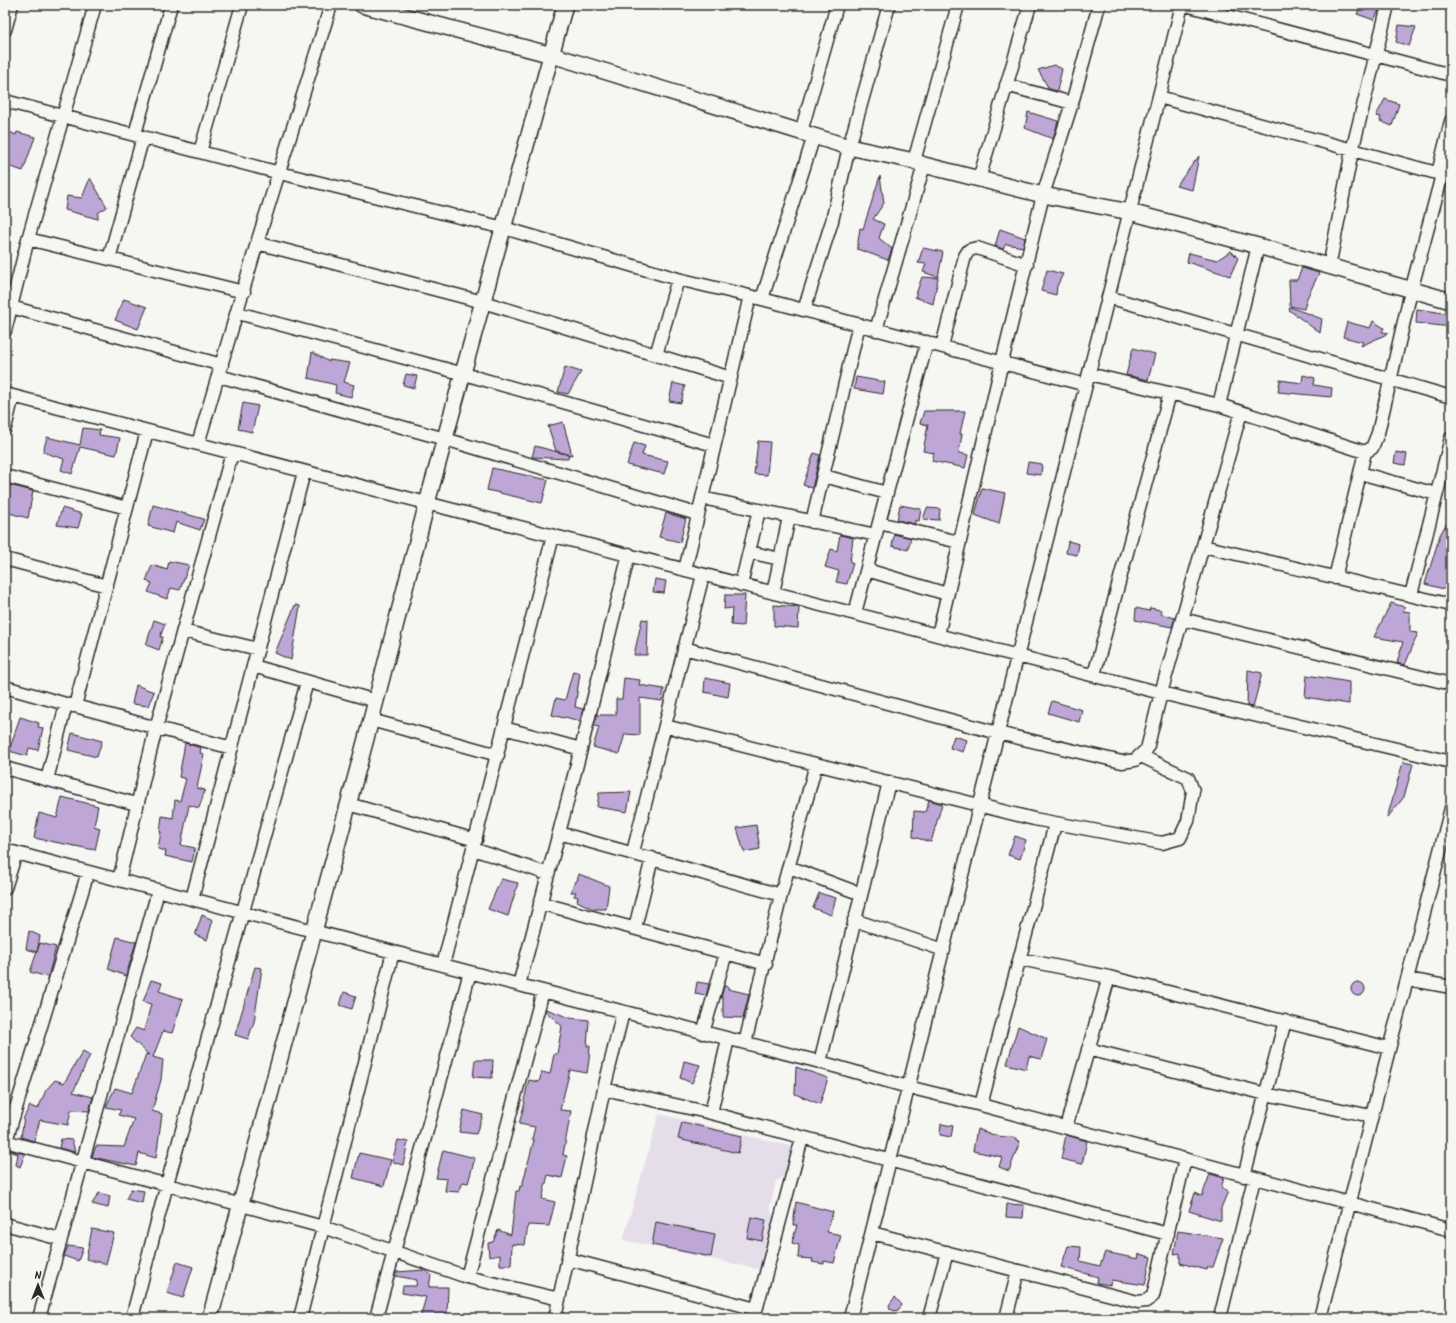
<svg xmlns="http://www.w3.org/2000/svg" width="1456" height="1323" font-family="Kalam,sans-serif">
  <rect width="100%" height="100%" fill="#f6f6f2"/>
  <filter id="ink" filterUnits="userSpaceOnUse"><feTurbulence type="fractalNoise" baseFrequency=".025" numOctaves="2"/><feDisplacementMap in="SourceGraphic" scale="8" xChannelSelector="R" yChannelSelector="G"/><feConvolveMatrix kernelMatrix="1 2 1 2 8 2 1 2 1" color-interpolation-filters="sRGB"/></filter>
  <g filter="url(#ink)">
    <path fill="#e5deea" d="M659 1114 794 1147 786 1176 776 1181 770 1207 773 1217 763 1270 623 1240Z"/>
    <path fill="#bea7d6" stroke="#2b2b2b" d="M1361 5H1378L1376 9 1379 10 1374 20 1357 14Z
      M1399 25 1416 27 1409 46 1396 42Z
      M1054 65 1062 69 1057 91 1049 89 1038 70Z
      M1385 99 1399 104 1392 126 1380 121 1381 117 1376 116Z
      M1028 112 1058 121 1053 139 1025 128Z
      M10 132 16 135 17 132 35 137 23 171 5 165V144Z
      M1199 156 1192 190 1176 186Z
      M880 176 884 203 873 219 884 224 879 238 892 249 888 260 857 249 860 228 863 229Z
      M90 178 107 207 98 213V219L65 210 67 196 82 198Z
      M1000 229 1025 238 1023 247 1006 244 1003 249 995 246Z
      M923 248 943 252 938 277 923 272 926 264 918 263Z
      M1231 251 1238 258 1230 276 1187 262 1189 253 1217 260Z
      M1302 268 1319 273 1307 298 1304 309 1290 306 1289 280H1297Z
      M1047 270 1063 274 1057 286 1056 295 1041 291Z
      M922 277 938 278 933 304 915 297Z
      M124 299 147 307 138 329 115 320Z
      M1290 307 1322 319 1320 333 1289 310Z
      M1417 309 1451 314V327L1416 323Z
      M1373 321 1384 328 1382 332 1389 333 1361 346 1363 342 1343 337 1347 322 1370 328Z
      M1133 348 1155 354 1148 380 1126 375Z
      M312 352 329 362V360L350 363 344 382 354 385 351 397 335 393 336 385 308 378Z
      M565 367 581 372 568 394 558 392Z
      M406 374 417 376 414 388 403 385Z
      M1303 375 1315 378 1314 385 1332 388 1331 397 1278 392 1280 380 1302 383Z
      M856 377 885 382 883 394 854 389Z
      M673 383 685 386 681 403 669 401Z
      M243 403 258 406 252 432 238 429Z
      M924 411H965L960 434H962L959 453 968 455 965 468 932 461 934 453 923 451 928 425 920 423Z
      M563 422 572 455 556 451 548 426Z
      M83 428 100 430 99 435 120 438 116 455 80 447 72 474 61 470 64 459 43 452 47 437 80 445Z
      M758 441 770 442 767 475 754 474Z
      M634 443 645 446 642 455 668 461 664 474 627 465Z
      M535 446 569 455 568 459 532 457Z
      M1396 452 1407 454 1405 465 1394 463Z
      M814 453 820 455 812 488 803 485Z
      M1028 462 1042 464 1041 475 1026 473Z
      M492 468 548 480 542 503 487 490Z
      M5 484 33 491 28 518 5 512Z
      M982 488 1005 493 999 524 975 515Z
      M153 505 204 519 200 530 176 522 173 533 148 526Z
      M900 505 921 509 919 521 915 520V524L897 520Z
      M62 508 82 514 78 528 57 525Z
      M927 508 940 509 939 520 923 519Z
      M666 513 686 519 680 542 659 537Z
      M1451 515V591L1425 584 1440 535Z
      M894 534 911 538 908 550 892 546Z
      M840 535 853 538 850 562 853 563 847 584 836 582 839 571 825 567 831 549 837 551Z
      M1068 541 1079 544 1077 555 1066 553Z
      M169 561 189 565 180 590 171 588 167 599 148 592 152 583 146 581 152 565 167 570Z
      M655 579 666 581 664 593 653 592Z
      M725 595H745L743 626 731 625 732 608 724 609Z
      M1391 603 1405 607 1403 611 1410 612V632L1418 633 1405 665 1397 663 1403 642 1374 637Z
      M295 605 300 606 291 660 275 653Z
      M774 605 799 607 798 628 774 626Z
      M1136 608 1149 611 1150 608 1161 610V614L1175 618 1172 627 1135 620Z
      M642 619 648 620 647 655H634Z
      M154 620 165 624 160 637H163L159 650 146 645Z
      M1248 670 1262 673 1253 707 1247 706Z
      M573 671 580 673 575 707 583 709 580 721 565 717 564 718 552 715 556 698 565 700Z
      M1307 675 1349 682V704L1305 697Z
      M624 678 640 680 639 685 664 689 662 701 640 698V735L625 734 619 754 593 747 599 727 594 726 597 715H616V699H622Z
      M705 678 730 683 728 697 704 692Z
      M136 685 154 692 148 706 132 704Z
      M1052 701 1082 710 1079 722 1048 713Z
      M20 717 39 723 38 727 43 728 38 750 29 748 27 756 9 751Z
      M72 733 102 741 97 757 68 750Z
      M954 736 967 740 963 752 950 748Z
      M185 743 201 748 200 753 204 754 197 788 205 790 199 808 189 805 181 845 195 848 192 862 165 856 166 851 158 849 161 832H160L162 816 173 818 175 800 180 801 186 779 179 777Z
      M1403 762 1413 764 1404 797 1387 818Z
      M631 792 627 812 597 807 599 793Z
      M62 797 98 806 94 826 100 828 95 850 34 838 39 813 57 818Z
      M929 800 942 804 931 842 913 837 914 811 925 812Z
      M756 825 760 849 744 852 737 828Z
      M1015 836 1026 840 1020 859 1008 855Z
      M579 874 609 886 606 909H593L577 901 578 897 574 896 576 892H571L575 881H577Z
      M501 879 518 883 508 916 488 909Z
      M819 893 836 898 831 915 813 908Z
      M202 915 213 920 207 940 195 935Z
      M29 931 40 936 37 952 26 949Z
      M117 937 136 942 126 976 108 969Z
      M40 943 56 947 48 977 30 972Z
      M255 967 262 968 254 1022 248 1039 235 1035Z
      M151 980 162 983 159 991 183 999 172 1033 163 1031 153 1057 163 1060 161 1080 152 1111 162 1114 156 1158 139 1153 136 1166 92 1157 96 1146 124 1147 134 1119 118 1115 121 1110 106 1107 115 1088 132 1093 146 1054 149 1055 130 1037 136 1028 144 1031 151 1004 143 1002Z
      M697 982 709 984 706 996 695 994Z
      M1351 989a7 7 0 1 1 14 0a7 7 0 1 1-14 0Z
      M724 986 729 987 728 989 749 994 743 1018 723 1017V998H721Z
      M344 992 356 996 352 1009 340 1005Z
      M546 1009 570 1018 589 1020 587 1046H590L589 1060 587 1073 570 1070 560 1110 571 1111 563 1155 567 1156 562 1178 548 1175 542 1199 555 1202 549 1226 528 1225 525 1245 512 1244 511 1265H500V1255L489 1257 488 1243 493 1242 498 1230 511 1235 516 1191H519L520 1186H522L534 1140 532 1139 535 1127 519 1124 525 1102 524 1101 527 1087 529 1080 539 1082 542 1072 550 1074 554 1054H557L562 1026 545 1011Z
      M1018 1026 1047 1039 1041 1059 1029 1056 1026 1069 1007 1064Z
      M83 1051 90 1055 73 1092 93 1097 89 1111 71 1110 68 1125 40 1120 34 1141 21 1137 24 1117 30 1106 38 1109 46 1090 55 1080 64 1083Z
      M475 1060H493L492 1078 473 1077Z
      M684 1061 700 1065 692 1083 680 1078Z
      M796 1067 828 1078 820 1104 795 1094Z
      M464 1110 483 1115 476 1134 459 1132Z
      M682 1122 742 1136 738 1153 678 1139Z
      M941 1124 953 1126 951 1137 940 1135Z
      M977 1129 997 1136 1017 1138V1140L1020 1141 1009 1171 999 1167 1002 1157 973 1151Z
      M1066 1135 1087 1141 1082 1164 1061 1159Z
      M61 1139 72 1140 75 1152 59 1148Z
      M398 1140 408 1142 403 1165 392 1162Z
      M10 1150 25 1154 20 1167 16 1165 18 1154 9 1151Z
      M443 1150 475 1158 468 1183 463 1182 459 1192 445 1191 447 1179 436 1178Z
      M359 1153 391 1160 384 1186 353 1178Z
      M1210 1174 1224 1178 1221 1188 1228 1191 1221 1208V1221L1189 1211 1195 1193 1202 1196Z
      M131 1189 144 1191 142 1203 126 1199Z
      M99 1193 110 1196 108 1208 92 1204Z
      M796 1202 833 1212 827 1232 841 1235 834 1263 824 1261V1264L812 1262 813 1259 798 1258 799 1245 792 1243 797 1225H793Z
      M1007 1204 1024 1205 1023 1218 1006 1217Z
      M751 1217 766 1220 762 1241 747 1238Z
      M656 1222 715 1234 711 1257 652 1245Z
      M92 1229 114 1233 106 1264 86 1259Z
      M1178 1231 1223 1238 1213 1267H1208L1207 1270 1180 1263V1253L1174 1254Z
      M68 1246 83 1248 78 1261 64 1256Z
      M1068 1246 1081 1247 1080 1261 1100 1266 1105 1252 1138 1259 1139 1254 1151 1257 1145 1285 1111 1280 1110 1285 1097 1283 1098 1277 1061 1267Z
      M177 1262 193 1267 183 1298 167 1293Z
      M425 1270 431 1275 429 1287H448L447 1314 445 1313 444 1318H420L426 1297 402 1293 403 1286H416L417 1280 396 1276V1272Z
      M895 1297 902 1305 898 1310 895 1311 890 1309 889 1305Z"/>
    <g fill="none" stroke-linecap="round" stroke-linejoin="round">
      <defs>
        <path id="minor" d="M1186 5 1451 75
          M5 30 12 5
          M1006 85 1072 103
          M1159 97 1451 177
          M5 101 280 173 504 228 678 279 762 299 1086 385
          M801 132 837 5
          M135 134 171 5
          M200 152 242 5
          M914 161 958 5
          M1438 173 1451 121
          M979 179 1030 5
          M28 239 244 292
          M257 243 483 302 731 378
          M109 259 143 137
          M1329 267 1352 151 1388 5
          M1108 297 1451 397
          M762 299 814 136
          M11 307 222 365
          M804 310 832 221 849 147 889 5
          M238 313 464 374 714 445
          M876 330 924 165
          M5 331 28 239 95 5
          M942 346 965 256 969 250 977 248 1027 265
          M656 355 678 279
          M1089 374 1219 405 1365 452 1372 448 1378 433 1411 291 1442 175
          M219 376 445 439 697 514
          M5 394 1161 693 1451 762
          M1219 405 1258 246
          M5 428 13 396
          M147 431 75 706 232 748
          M198 444 257 243 331 5
          M1360 473 1436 494
          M5 476 127 508
          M824 476 887 493
          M702 498 876 535
          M812 522 859 324
          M879 523 959 542
          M1203 546 1451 605
          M749 552 780 559
          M5 559 107 586
          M685 570 750 296
          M867 570 947 594
          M1335 578 1365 452
          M741 585 759 510
          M773 593 789 517
          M1411 595 1451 438
          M855 613 927 342
          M1182 619 1451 684
          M183 631 258 649
          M938 635 1002 362 1043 195 1072 103 1099 5
          M684 648 998 733 1122 762 1135 760 1147 749 1161 693 1241 412
          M253 666 376 701
          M1094 675 1170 393
          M5 687 73 706
          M371 720 498 755
          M665 726 1034 819 1162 843 1180 838 1188 821 1193 791 1188 778 1141 756
          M504 728 581 749
          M5 768 136 804
          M47 780 66 704
          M348 804 476 840
          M559 833 781 895
          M473 849 548 874
          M5 850 519 985 820 1062 908 1087 981 1105 1451 1230
          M633 852 703 575
          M789 867 861 894
          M119 880 156 728 232 453
          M5 888 16 853
          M192 899 304 472
          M540 903 766 964
          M854 920 944 950
          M635 928 652 858
          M1020 959 1109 977 1389 1048
          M443 965 553 536
          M1407 979 1451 987
          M519 985 581 749 629 554
          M703 1033 726 953
          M745 1043 781 895 816 764
          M1088 1049 1266 1094 1371 1116
          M820 1062 889 782
          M604 1089 711 1113 1168 1234
          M981 1105 1055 824
          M711 1113 728 1039
          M1066 1127 1109 977
          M5 1141 323 1227 467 1277 559 1299
          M6 1141 88 872
          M1244 1176 1285 1021
          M5 1224 60 1239
          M872 1233 1138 1302 1146 1301 1153 1296 1185 1159
          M568 1259 756 1309
          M467 1277 543 991
          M39 1318 158 891
          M132 1318 167 1184 307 682
          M300 1318 393 952
          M376 1318 470 972
          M555 1318 604 1089 623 1012
          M754 1318 802 1138
          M850 1318 1182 5
          M929 1318 947 1252
          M1006 1318 1018 1271
          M1220 1318 1254 1179
          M1320 1318 1451 808"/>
        <path id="tertiary" d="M362 5 552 55 849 147 914 161 924 165 1043 195 1130 212 1258 246 1451 301
          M210 1318 371 720 427 503 565 5"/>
      </defs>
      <use href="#minor" stroke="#2b2b2b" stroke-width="15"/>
      <use href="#tertiary" stroke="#2b2b2b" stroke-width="18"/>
      <use href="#minor" stroke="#f6f6f2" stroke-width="12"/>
      <use href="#tertiary" stroke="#f6f6f2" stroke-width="15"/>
    </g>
  </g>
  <rect width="1456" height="1323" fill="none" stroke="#f6f6f2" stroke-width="20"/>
  <rect x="10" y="10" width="1436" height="1303" fill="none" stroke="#2b2b2b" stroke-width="1.5" filter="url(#ink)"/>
  <g transform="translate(38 1285)" stroke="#f6f6f2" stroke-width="3" paint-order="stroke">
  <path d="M0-3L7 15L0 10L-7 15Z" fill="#2b2b2b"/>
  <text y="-6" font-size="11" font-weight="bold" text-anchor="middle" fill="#2b2b2b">N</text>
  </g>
</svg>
